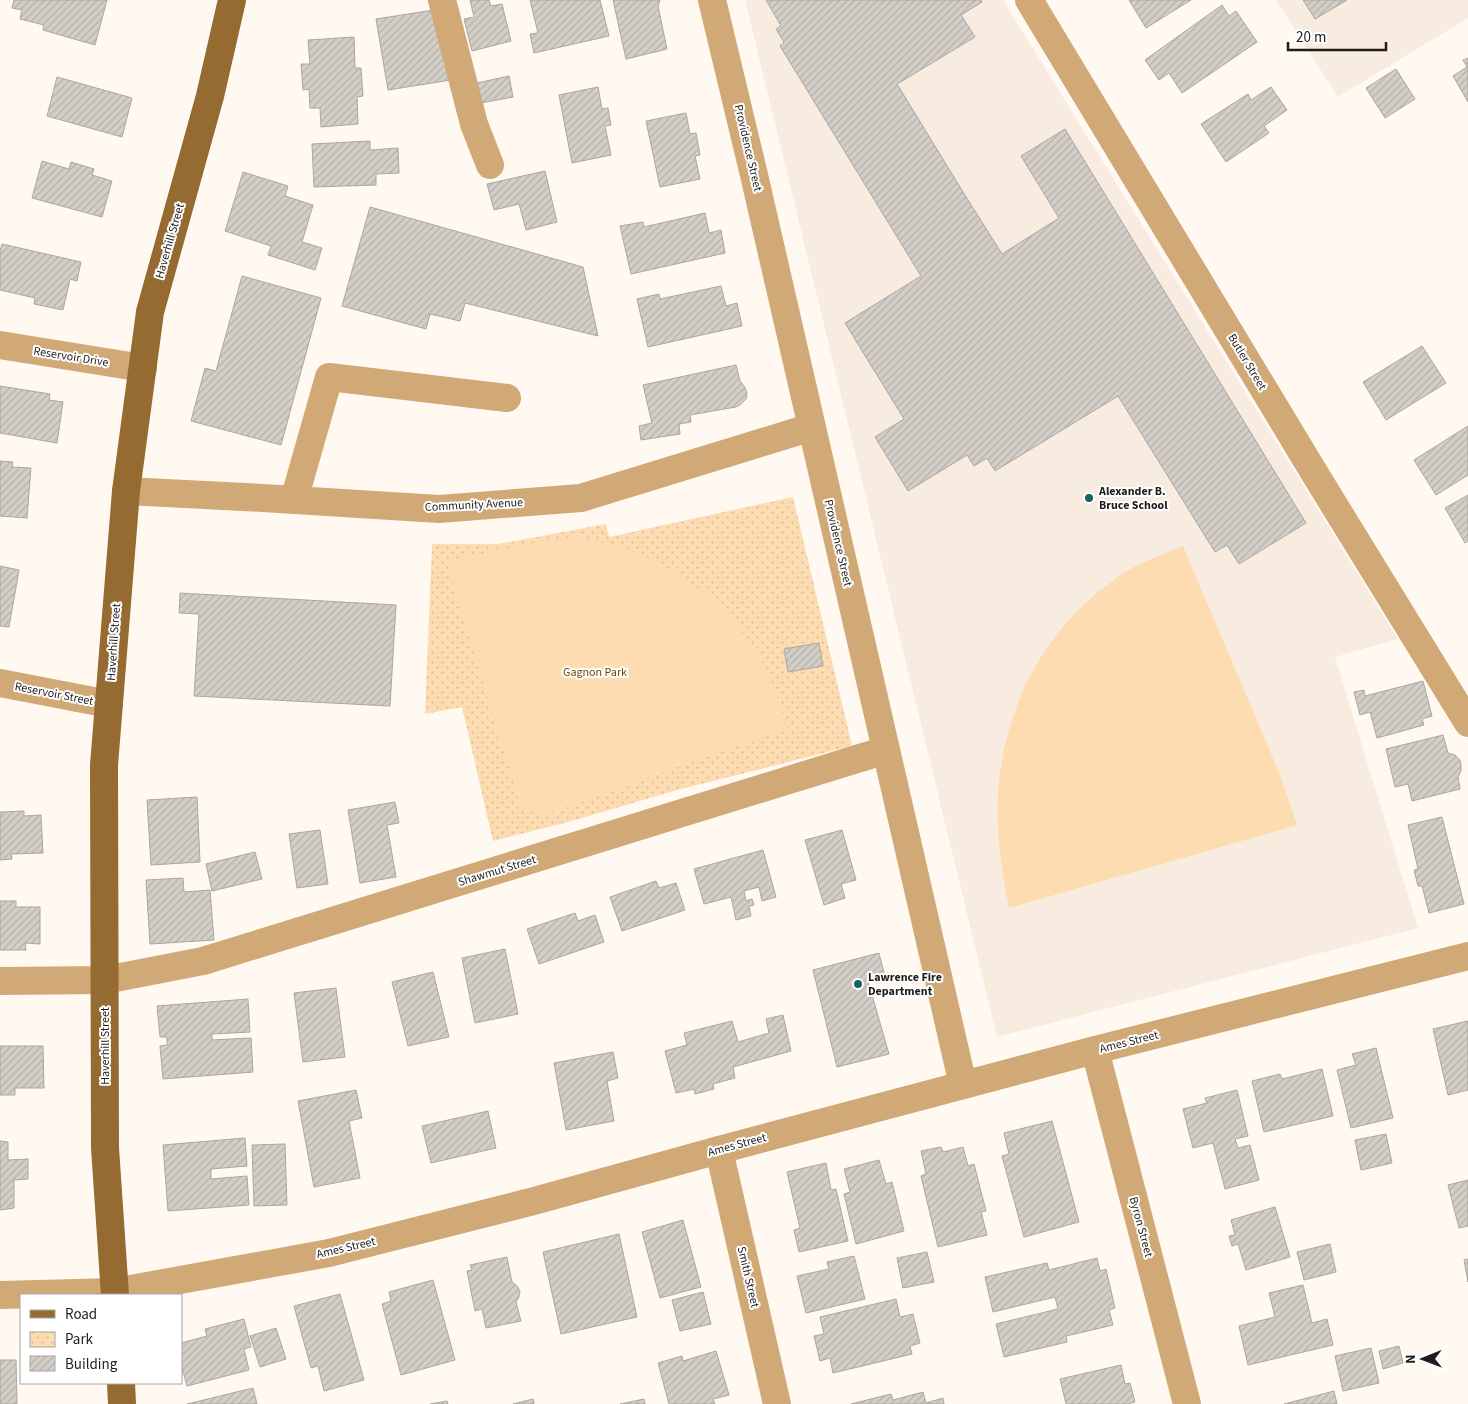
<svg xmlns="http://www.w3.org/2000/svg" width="1468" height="1404" font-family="'Source Sans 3',sans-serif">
  <defs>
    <pattern id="park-dots" width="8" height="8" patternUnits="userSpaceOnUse" patternTransform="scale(1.25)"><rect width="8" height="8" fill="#fedcb2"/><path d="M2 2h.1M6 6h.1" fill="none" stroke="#d9bc98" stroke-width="1.8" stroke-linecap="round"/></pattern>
    <pattern id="building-hatch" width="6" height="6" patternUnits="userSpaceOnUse" patternTransform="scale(1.25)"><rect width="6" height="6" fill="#d3cec7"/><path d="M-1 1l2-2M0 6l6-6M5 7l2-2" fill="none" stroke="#b5b0aa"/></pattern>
  </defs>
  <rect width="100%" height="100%" fill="#fff9f2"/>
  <path fill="#f7ecdf" d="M745 0H1003L1398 639 1335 657 1418 928 997 1037Z
    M1276 0H1468V18L1338 97Z"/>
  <path fill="url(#park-dots)" d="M793 497 852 746 677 790 572 821 493 841 462 707 425 714 432 544H498L606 524 609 537Z"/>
  <path fill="#fedcb2" d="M579 537C599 542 621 547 641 555 688 573 741 620 764 665 774 684 781 707 788 729 707 755 627 786 546 815L542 816 521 808 446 561 544 541Z
    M1183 546 1280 775 1297 825 1009 908C1002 871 996 833 998 795 1003 701 1052 615 1134 567 1149 559 1167 553 1183 546Z"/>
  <path fill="url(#building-hatch)" stroke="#aca6a0" d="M14 0H107L95 45 43 30 44 25 20 19 22 10 12 8Z
    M470 0H489L491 6 502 4 511 41 472 51 464 19 474 17Z
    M530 0H600L609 36 534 53 530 34 538 33Z
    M613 0H660L658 6 667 49 626 59Z
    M766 0H981L982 2 961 15 975 37 897 84 963 192 1002 254 1059 218 1021 156 1065 129 1306 523 1239 564 1227 545 1215 552 1118 396 995 471 987 458 974 466 967 455 908 491 875 437 904 419 845 323 921 276 780 46 784 42 776 29 781 26Z
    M1129 0H1191L1146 28Z
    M1303 0H1347L1315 19Z
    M1222 5 1229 16 1236 11 1257 42 1182 93 1169 73 1159 80 1145 60Z
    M440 9 451 80 388 90 376 19Z
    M354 37 355 68H361L363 96 357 97 358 124 321 127 320 108H310L309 89 303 90 301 64H310L308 40Z
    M1468 58V102L1453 76 1467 67 1463 60Z
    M1396 69 1415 99 1385 118 1366 88Z
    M509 76 513 97 481 103 477 83Z
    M57 77 132 98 122 137 47 116Z
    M598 87 602 109 608 108 611 125 605 126 611 155 572 163 559 95Z
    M1271 87 1287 110 1264 126 1269 133 1226 162 1201 124 1248 94 1251 100Z
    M686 113 690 134 696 133 700 155 695 156 700 179 660 187 646 121Z
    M370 141V150L398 148 399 173 376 174V185L314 187 312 144Z
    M42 161 69 169 71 162 94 169 92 175 112 181 102 217 32 198Z
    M545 171 557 222 526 230 519 204 494 210 487 184Z
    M243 172 288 186 285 196 313 205 302 242 322 248 315 270 268 255 271 246 225 231Z
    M370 207 583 267 598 336 465 303 460 321 430 314 426 329 342 306Z
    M705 213 709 233 721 230 725 253 631 274 620 226 643 222 644 227Z
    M2 244 81 262 77 281 70 279 63 310 34 304 35 298 0 290V251Z
    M242 276 321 298 281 445 191 421 205 368 216 371Z
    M721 286 726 306 737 303 742 326 648 347 637 299 659 294 660 299Z
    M1422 346 1446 383 1386 420 1363 382Z
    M736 365 740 381 744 386 747 392 746 399 740 405 736 407 690 415 691 422 679 424 680 434 641 440 639 426 652 423 643 385Z
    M0 386 50 394 49 400 63 402 57 443 0 433Z
    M1468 426V475L1436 495 1414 460Z
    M0 461 13 462 12 467 31 468 27 518 0 516Z
    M1468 495V541L1465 543 1445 508Z
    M0 566 19 570 9 627 0 626Z
    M180 593 396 605 390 706 194 696 199 614 179 613Z
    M819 643 823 666 788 672 784 649Z
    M1423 681 1432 716 1422 719 1424 725 1377 738 1370 712 1360 715 1354 692 1364 690 1365 696Z
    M1443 735 1448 753 1455 755 1460 760 1461 764V771L1458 777 1460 789 1412 801 1408 784 1395 787 1386 749Z
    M197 797 200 862 151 865 147 800Z
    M395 802 399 823 387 825 396 877 360 883 348 810Z
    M24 811V816L41 815 43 853 11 854 12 859 0 860V812Z
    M1442 817 1464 904 1429 913 1422 886H1418L1414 870 1418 869 1408 825Z
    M320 830 328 884 297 888 289 834Z
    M842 830 856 880 841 884 845 898 824 905 805 840Z
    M763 850 776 897 762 901 759 887 744 891 746 901 752 899 754 905 749 906 751 916 736 920 731 897 704 904 694 869Z
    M255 852 262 879 212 891 206 864Z
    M183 878 184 892 210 890 214 940 150 944 146 880Z
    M656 881 659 888 676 883 685 910 622 931 610 897Z
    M0 901H16V907H40V944L25 943 26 950H0Z
    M575 913 578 921 595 915 604 942 539 964 527 929Z
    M505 949 518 1014 475 1023 462 958Z
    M879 953 885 977 868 981 889 1054 837 1067 813 970Z
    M433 972 449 1037 408 1046 392 982Z
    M336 988 345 1057 303 1062 294 993Z
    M248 999 250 1032 212 1034V1040L251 1038 253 1072 163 1079 160 1046 167 1045V1037H160L157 1006Z
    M783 1015 791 1051 733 1067 735 1078 713 1084 714 1089 695 1094 694 1089 676 1093 665 1051 687 1045 684 1033 732 1021 738 1042 769 1033 766 1019Z
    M1468 1021V1090L1448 1095 1433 1029Z
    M0 1046H43L44 1088H15V1095H0Z
    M1376 1048 1393 1118 1351 1128 1337 1070 1356 1065 1352 1054Z
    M613 1052 618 1078 607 1081 614 1121 566 1130 554 1063Z
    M1322 1069 1333 1116 1264 1132 1252 1081 1280 1074 1282 1079Z
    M356 1090 362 1118 349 1121 360 1178 314 1187 298 1101Z
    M1237 1090 1248 1136 1235 1139 1238 1148 1250 1145 1259 1180 1225 1189 1213 1143 1193 1148 1183 1109 1207 1103 1205 1098Z
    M488 1111 496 1148 431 1163 422 1126Z
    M1052 1121 1079 1222 1024 1237 1002 1156 1009 1154 1004 1133Z
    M1386 1134 1392 1163 1361 1170 1355 1140Z
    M245 1138 247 1166 211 1169V1179L247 1176 249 1205 168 1211 163 1145Z
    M0 1141 8 1142V1160L28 1159V1179L14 1180V1208L0 1210Z
    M285 1144 287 1205 254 1206 252 1145Z
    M941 1147 943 1152 963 1147 968 1166 974 1164 986 1211 981 1212 987 1235 938 1247 921 1176 926 1174 921 1151Z
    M879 1160 886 1184 892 1182 904 1231 856 1244 844 1194 850 1192 844 1169Z
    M826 1163 831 1190 836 1189 848 1241 799 1252 794 1230 800 1228 787 1172Z
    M1468 1180V1226L1459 1228 1448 1185Z
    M1275 1207 1290 1257 1246 1270 1238 1244 1232 1246 1229 1236 1235 1235 1231 1220Z
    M683 1220 701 1287 660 1298 642 1232Z
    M619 1234 637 1317 561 1334 543 1252Z
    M1330 1244 1336 1272 1304 1280 1297 1252Z
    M927 1252 934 1282 903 1288 897 1258Z
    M854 1256 865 1299 806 1313 797 1276 829 1269 827 1262Z
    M507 1257 512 1282 517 1286 520 1291 519 1297 516 1302 521 1321 486 1328 482 1309 475 1311 467 1271 472 1270 470 1265Z
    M1097 1258 1100 1271 1106 1269 1115 1308 1109 1310 1113 1325 1066 1336 1067 1342 1004 1357 996 1324 1058 1309 1055 1297 993 1312 985 1277 1047 1263 1049 1270Z
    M1468 1259V1282L1464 1260Z
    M433 1280 455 1360 401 1375 382 1304 391 1301 389 1292Z
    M1303 1285 1312 1323 1327 1319 1333 1345 1248 1365 1239 1326 1275 1317 1269 1293Z
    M703 1292 711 1324 680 1331 672 1300Z
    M340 1294 364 1380 324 1391 318 1366 311 1368 294 1306Z
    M896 1299 900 1317 913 1314 920 1343 910 1346 912 1354 833 1373 830 1358 820 1361 814 1336 824 1334 820 1317Z
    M244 1319 251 1347 244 1349 249 1370 187 1386 181 1364V1343L207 1336 205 1329Z
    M276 1328 286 1359 260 1367 250 1336Z
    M1399 1346 1403 1363 1383 1369 1379 1351Z
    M1371 1348 1379 1383 1343 1391 1335 1356Z
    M716 1351 729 1395 713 1399 715 1404H669L658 1363 682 1356 683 1361Z
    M0 1360H16L17 1404H0Z
    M1121 1365 1125 1384 1130 1383 1135 1402 1127 1404H1066L1060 1379Z
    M253 1388 257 1404H187Z
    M1334 1391 1337 1404H1284Z
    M923 1392 926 1403 943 1398 944 1404H851L891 1394 893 1400Z
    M533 1399 534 1404H513Z
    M644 1399 645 1404H620Z
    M447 1401 448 1404H430Z"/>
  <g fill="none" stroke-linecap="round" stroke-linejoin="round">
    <path stroke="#d1a977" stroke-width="28" d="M442 0 474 124 490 165
      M712 0 754 175 963 1085
      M1029 0 1315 474 1468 723
      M0 345 143 368
      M126 491 263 498 439 509 581 498 812 427
      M294 500 329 377 507 398
      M0 683 109 704
      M0 981 105 980 203 961 886 750
      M1095 1050 1187 1404
      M719 1150 777 1404
      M0 1295 114 1292 329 1253 534 1201 719 1150 1095 1050 1468 956"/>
    <path stroke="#956b31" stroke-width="28" d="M115 1295 105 1148 104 765 126 491 150 312 210 96 232 0
      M121 1383 122 1404"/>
  </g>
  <g fill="#166564" stroke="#fff" stroke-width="2">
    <circle cx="1089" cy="498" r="5"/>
    <circle cx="858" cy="984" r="5"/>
  </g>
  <g text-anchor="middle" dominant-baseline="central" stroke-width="4" stroke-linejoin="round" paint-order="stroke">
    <g font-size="12" fill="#1f1d1b" stroke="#fff">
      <text transform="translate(748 148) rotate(77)">Providence Street</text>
      <text transform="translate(170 241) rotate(-74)">Haverhill Street</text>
      <text transform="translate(71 357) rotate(9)">Reservoir Drive</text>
      <text transform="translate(1247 362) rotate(59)">Butler Street</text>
      <text transform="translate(474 505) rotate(-3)">Community Avenue</text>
      <text transform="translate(838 543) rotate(77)">Providence Street</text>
      <text transform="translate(114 642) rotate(-86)">Haverhill Street</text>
      <text transform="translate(54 694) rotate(11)">Reservoir Street</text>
      <text transform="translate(497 871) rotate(-17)">Shawmut Street</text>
      <text transform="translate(1129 1042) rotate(-14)">Ames Street</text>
      <text transform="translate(105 1046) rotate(-90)">Haverhill Street</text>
      <text transform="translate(737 1145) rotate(-15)">Ames Street</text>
      <text transform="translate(1141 1227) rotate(75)">Byron Street</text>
      <text transform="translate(346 1248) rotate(-13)">Ames Street</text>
      <text transform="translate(748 1277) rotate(77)">Smith Street</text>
    </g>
    <g font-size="12" font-weight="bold" fill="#1f1d1b" stroke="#fff" text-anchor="start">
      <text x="1099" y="491">Alexander B.<tspan x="1099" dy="14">Bruce School</tspan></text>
      <text x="868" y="977">Lawrence Fire<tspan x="868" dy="14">Department</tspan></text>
    </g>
    <g font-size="12" fill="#6f4806" stroke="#fff">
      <text x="595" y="672">Gagnon Park</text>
    </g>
  </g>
  <rect x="20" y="1294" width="162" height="90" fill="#ffffff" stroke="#a5a5a4"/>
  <rect x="30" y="1310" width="25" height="8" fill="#956b31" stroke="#a5a5a4"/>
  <text x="65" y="1319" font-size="15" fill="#1f1d1b">Road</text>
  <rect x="30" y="1332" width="25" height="15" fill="url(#park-dots)" stroke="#a5a5a4"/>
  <text x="65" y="1344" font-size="15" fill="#1f1d1b">Park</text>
  <rect x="30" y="1356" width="25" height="15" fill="url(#building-hatch)" stroke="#a5a5a4"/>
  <text x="65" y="1369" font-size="15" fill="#1f1d1b">Building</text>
  <g transform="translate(1423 1359) rotate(269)" stroke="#ffffff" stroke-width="4" paint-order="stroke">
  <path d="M0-4L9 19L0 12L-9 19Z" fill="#1f1d1b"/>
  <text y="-8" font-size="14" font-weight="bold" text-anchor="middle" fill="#1f1d1b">N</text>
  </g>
  <path d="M1288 42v8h98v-8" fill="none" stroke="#1f1d1b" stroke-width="2.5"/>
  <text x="1296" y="42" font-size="15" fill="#1f1d1b" stroke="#ffffff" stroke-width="4" paint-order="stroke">20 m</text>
</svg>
